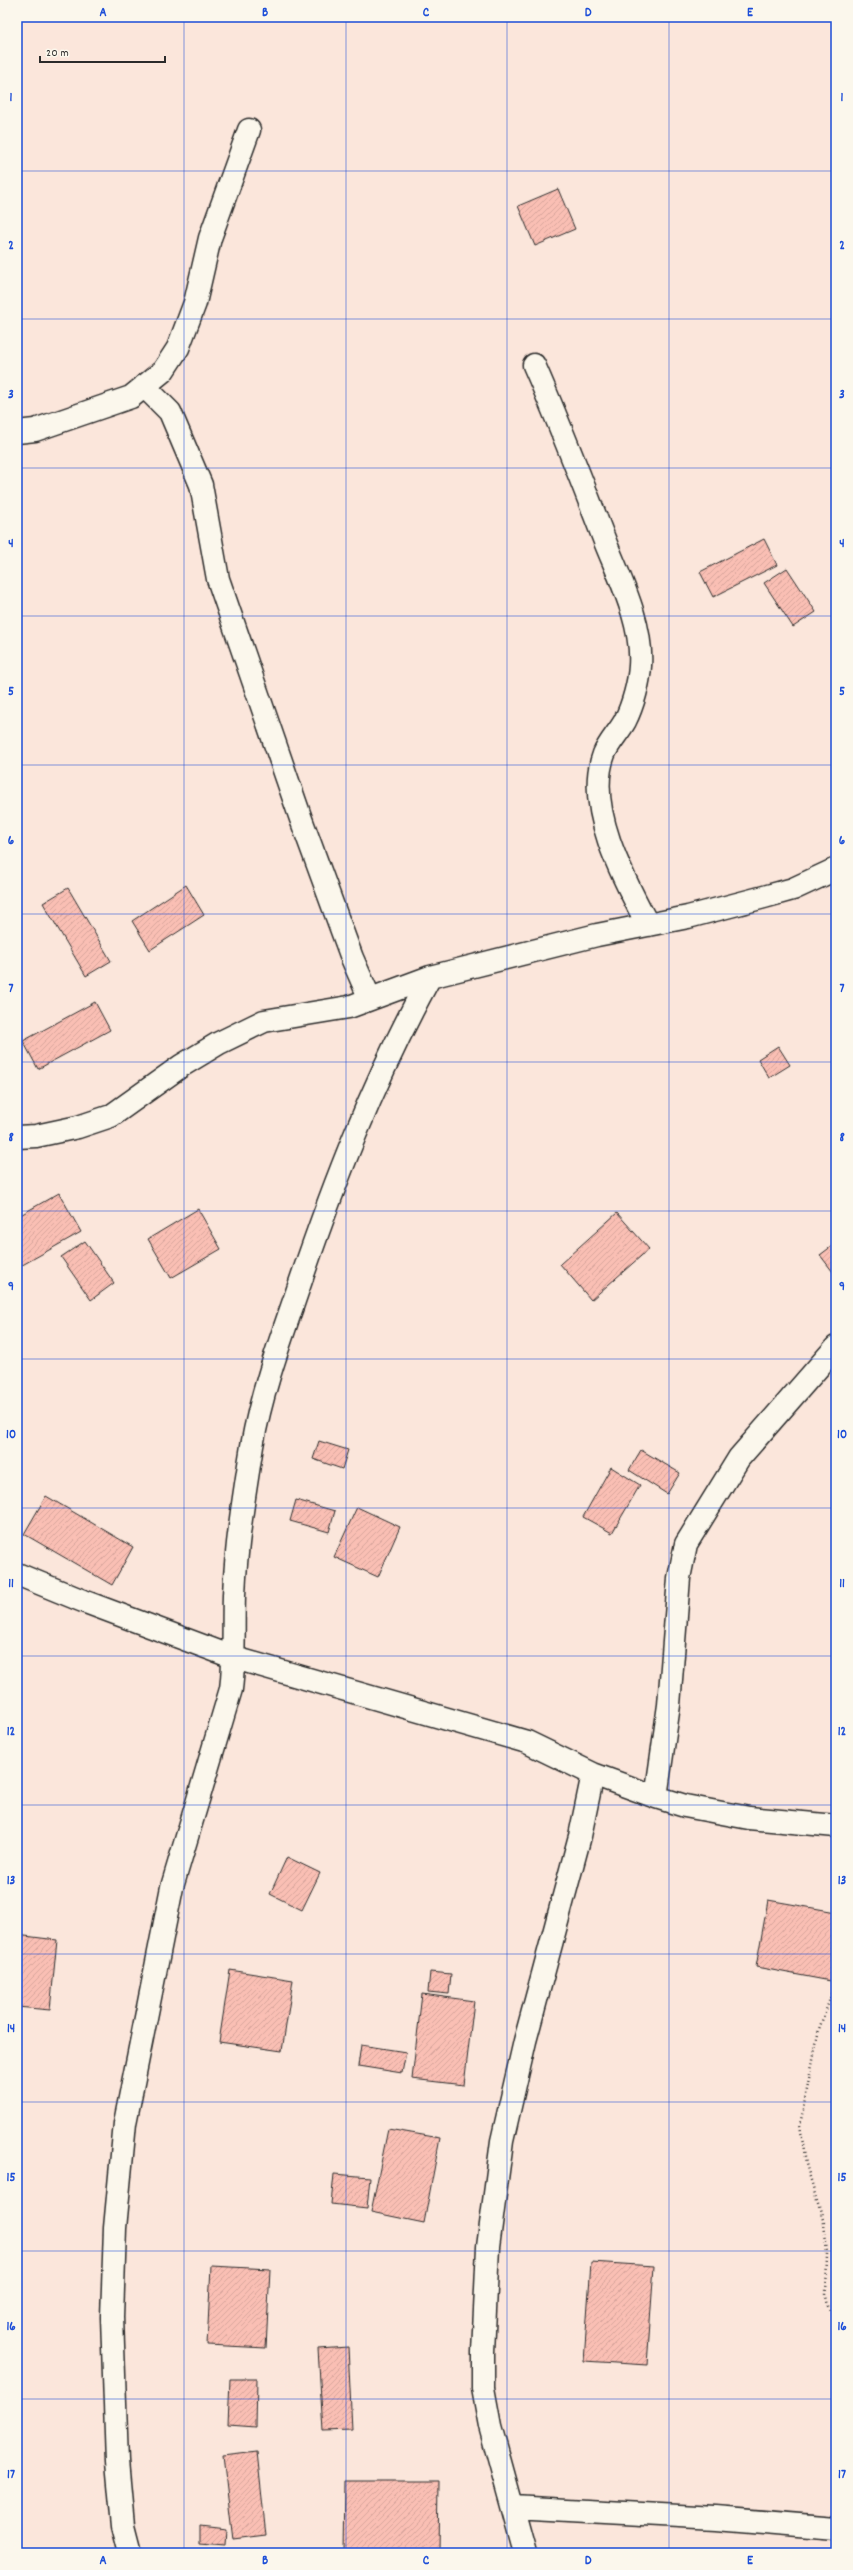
<svg xmlns="http://www.w3.org/2000/svg" width="853" height="2570" font-family="Dekko,sans-serif">
  <defs>
    <pattern id="building-hatch" width="6" height="6" patternUnits="userSpaceOnUse"><rect width="6" height="6" fill="#fabfb4"/><path d="M-1 1l2-2M0 6l6-6M5 7l2-2" fill="none" stroke="#d6a49b"/></pattern>
  </defs>
  <rect width="100%" height="100%" fill="#fbe6db"/>
  <filter id="ink" filterUnits="userSpaceOnUse"><feTurbulence type="fractalNoise" baseFrequency=".025" numOctaves="2"/><feDisplacementMap in="SourceGraphic" scale="8" xChannelSelector="R" yChannelSelector="G"/><feConvolveMatrix kernelMatrix="1 2 1 2 8 2 1 2 1" color-interpolation-filters="sRGB"/></filter>
  <g filter="url(#ink)">
    <path fill="url(#building-hatch)" stroke="#2b2b2b" d="M558 189 575 229 535 246 518 206Z
      M764 539 777 565 713 597 700 572Z
      M787 568 816 612 793 627 764 583Z
      M186 885 204 915 150 950 132 921Z
      M68 888 111 961 86 976 43 903Z
      M95 1002 110 1030 38 1069 23 1041Z
      M778 1046 790 1065 769 1078 758 1059Z
      M59 1193 81 1232 17 1268V1217Z
      M198 1209 221 1249 171 1278 148 1239Z
      M617 1213 649 1249 591 1300 560 1264Z
      M85 1241 114 1283 91 1300 61 1257Z
      M836 1243V1276L820 1255Z
      M319 1441 348 1450 342 1469 313 1459Z
      M641 1450 680 1473 667 1494 629 1470Z
      M611 1467 640 1485 612 1533 583 1517Z
      M46 1496 133 1547 112 1585 24 1534Z
      M296 1500 335 1511 329 1532 290 1521Z
      M357 1507 400 1527 378 1577 334 1557Z
      M287 1857 320 1873 302 1910 270 1894Z
      M768 1900 836 1912V1982L756 1967Z
      M17 1935 57 1940 50 2010 17 2007Z
      M230 1970 293 1980 282 2051 219 2042Z
      M430 1972 451 1974 449 1994 428 1992Z
      M422 1994 474 2001 464 2085 412 2079Z
      M361 2045 406 2052 402 2073 358 2066Z
      M388 2129 440 2138 424 2223 371 2212Z
      M334 2174 370 2177 367 2208 331 2204Z
      M591 2262 654 2266 647 2365 584 2361Z
      M211 2266 270 2269 266 2348 207 2345Z
      M348 2347 352 2430 323 2431 318 2349Z
      M230 2379H257L256 2427 228 2425Z
      M257 2452 266 2535 233 2539 223 2456Z
      M345 2481H439L438 2553H344Z
      M200 2525 226 2528 225 2545 200 2543Z"/>
    <g fill="none" stroke-linecap="round" stroke-linejoin="round">
      <defs>
        <path id="minor" d="M534 365C560 424 583 484 606 544 621 581 643 625 640 666 639 683 633 705 625 721 619 732 609 742 604 754 584 806 624 880 648 925
          M144 386 170 412 201 485 218 579 301 819 352 958 370 999
          M17 432 35 430 131 397 163 371 178 348 195 303 210 238 249 130
          M17 1137 36 1136 78 1127 111 1116 181 1066 219 1043 264 1021 349 1007 430 977 597 935 688 917 764 897 793 889 836 869
          M17 1574 83 1601 235 1658 527 1742 593 1774 656 1797 685 1806 749 1818 836 1826
          M656 1797 669 1705 679 1578 686 1544 739 1458 836 1347
          M513 2507 716 2518 836 2528
          M130 2553 123 2526 117 2462 112 2317 115 2228 125 2123 172 1887 231 1689C235 1657 233 1627 234 1595 236 1545 244 1496 252 1446 261 1394 279 1344 296 1295 333 1185 374 1079 430 977
          M525 2553 490 2426 483 2388V2352L488 2247 502 2141 525 2041 580 1836 593 1774"/>
      </defs>
      <use href="#minor" stroke="#2b2b2b" stroke-width="25"/>
      <path stroke="#2b2b2b" stroke-width="2.5" stroke-dasharray="1 3" stroke-linecap="butt" d="M836 1982 819 2029 800 2125 806 2164 824 2223 827 2253 826 2296 828 2306 836 2319"/>
      <use href="#minor" stroke="#fbf7ec" stroke-width="22"/>
    </g>
  </g>
  <path fill="none" stroke="#1d4ed8" stroke-width="1" stroke-opacity="0.55" d="M184 17V2553M346 17V2553M507 17V2553M669 17V2553M17 171H836M17 319H836M17 468H836M17 616H836M17 765H836M17 914H836M17 1062H836M17 1211H836M17 1359H836M17 1508H836M17 1656H836M17 1805H836M17 1954H836M17 2102H836M17 2251H836M17 2399H836"/>
  <rect width="853" height="2570" fill="none" stroke="#fbf7ec" stroke-width="44"/>
  <path d="M40 56v6h125v-6" fill="none" stroke="#2b2b2b" stroke-width="2"/>
  <text x="46" y="56" font-size="12" fill="#2b2b2b" stroke="#fbf7ec" stroke-width="3" paint-order="stroke">20 m</text>
  <rect x="22" y="22" width="809" height="2526" fill="none" stroke="#1d4ed8" stroke-width="1.5"/>
  <g font-size="13" text-anchor="middle" font-weight="bold" fill="#1d4ed8">
    <text x="103" y="16">A</text>
    <text x="265" y="16">B</text>
    <text x="426" y="16">C</text>
    <text x="588" y="16">D</text>
    <text x="750" y="16">E</text>
    <text x="11" y="101">1</text>
    <text x="842" y="101">1</text>
    <text x="11" y="249">2</text>
    <text x="842" y="249">2</text>
    <text x="11" y="398">3</text>
    <text x="842" y="398">3</text>
    <text x="11" y="547">4</text>
    <text x="842" y="547">4</text>
    <text x="11" y="695">5</text>
    <text x="842" y="695">5</text>
    <text x="11" y="844">6</text>
    <text x="842" y="844">6</text>
    <text x="11" y="992">7</text>
    <text x="842" y="992">7</text>
    <text x="11" y="1141">8</text>
    <text x="842" y="1141">8</text>
    <text x="11" y="1290">9</text>
    <text x="842" y="1290">9</text>
    <text x="11" y="1438">10</text>
    <text x="842" y="1438">10</text>
    <text x="11" y="1587">11</text>
    <text x="842" y="1587">11</text>
    <text x="11" y="1735">12</text>
    <text x="842" y="1735">12</text>
    <text x="11" y="1884">13</text>
    <text x="842" y="1884">13</text>
    <text x="11" y="2032">14</text>
    <text x="842" y="2032">14</text>
    <text x="11" y="2181">15</text>
    <text x="842" y="2181">15</text>
    <text x="11" y="2330">16</text>
    <text x="842" y="2330">16</text>
    <text x="11" y="2478">17</text>
    <text x="842" y="2478">17</text>
    <text x="103" y="2564">A</text>
    <text x="265" y="2564">B</text>
    <text x="426" y="2564">C</text>
    <text x="588" y="2564">D</text>
    <text x="750" y="2564">E</text>
  </g>
</svg>
